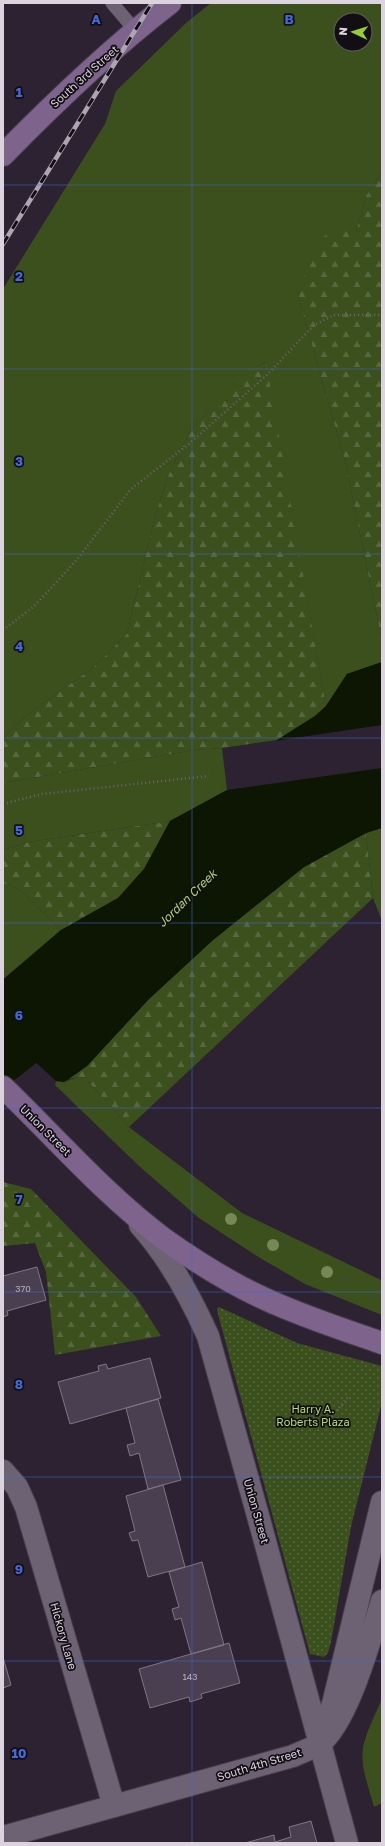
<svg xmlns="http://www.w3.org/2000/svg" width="385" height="1846" font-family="'Golos Text',sans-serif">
  <defs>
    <pattern id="forest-firs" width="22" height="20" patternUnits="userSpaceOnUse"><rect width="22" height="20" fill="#3c501e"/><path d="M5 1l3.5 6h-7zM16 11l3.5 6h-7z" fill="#58683e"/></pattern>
    <pattern id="park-dots" width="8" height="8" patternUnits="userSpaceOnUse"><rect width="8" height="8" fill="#3c501e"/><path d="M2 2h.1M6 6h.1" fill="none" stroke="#58683e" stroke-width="1.8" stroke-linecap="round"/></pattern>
  </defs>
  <rect width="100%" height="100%" fill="#2c2231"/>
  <path fill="#3c501e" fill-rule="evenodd" d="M211 3H382V171L366 196 356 232 297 292 346 465 382 641V662L347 674 326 706 265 362 242 374 191 430 170 471 155 516 127 634 94 667 27 715 3 738V289L105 124 116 91 186 23ZM341 20H365V44H341Z
    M222 748 227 790 170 821 29 842 3 850V783L194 750Z
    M382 828V921L373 898 366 833Z
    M3 883 20 890 61 930 3 979Z
    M78 1077 85 1078 129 1127 242 1213 381 1280 382 1283V1315L305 1284 260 1258 199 1218 139 1166 55 1085 56 1081 64 1082Z
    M382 1698V1803L374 1807C369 1788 360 1767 363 1748 366 1731 376 1714 382 1698Z"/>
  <path fill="url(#forest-firs)" d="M382 171V641L346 465 297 292 323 237 341 226 356 232 366 196Z
    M266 362 326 706 315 716 277 740 222 748 194 750 3 783V738L27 715 94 667 127 634 155 516 170 471 191 430 242 373Z
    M170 821 144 869 118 898 61 930 20 890 3 883V850L29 842Z
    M366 833 373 898 129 1127 85 1078 78 1077 69 1079 87 1066 149 999 213 940 304 867Z
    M3 1182 31 1189 136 1297 161 1336 55 1355 46 1272 35 1243 3 1246Z"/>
  <path fill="url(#park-dots)" d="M219 1307 297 1343 382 1366V1402L351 1527 331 1642 328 1653 324 1657 310 1654 218 1314 217 1309Z"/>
  <path fill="#0d1602" d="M382 662V828L366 833 304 867 213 940 149 999 87 1066 64 1082 56 1081 3 1032V980L61 930 118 898 144 869 170 821 227 790 277 740 315 716 326 706 347 674Z"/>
  <path fill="#2c2231" d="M382 725V768L227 790V787L274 741Z"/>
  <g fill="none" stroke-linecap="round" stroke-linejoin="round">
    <path stroke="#0d1602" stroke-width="49" d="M3 1058 71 1004"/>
  </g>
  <path fill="#4a3f50" stroke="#807587" d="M37 1267 46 1300 7 1311 8 1315 3 1317V1276Z
    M150 1358 161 1398 70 1424 58 1382 99 1371 98 1366 106 1364 108 1369Z
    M158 1399 181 1480 148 1489 139 1453 130 1456 127 1445 135 1443 126 1408Z
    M163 1485 185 1567 148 1577 138 1540 132 1541 129 1533 135 1531 126 1496Z
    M202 1562 224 1645 191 1654 181 1618 175 1620 172 1609 179 1607 169 1572Z
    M229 1643 240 1683 201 1694 202 1698 190 1702 189 1697 150 1708 139 1669Z
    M3 1657 11 1685 3 1688Z
    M311 1821 317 1843H245L274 1835 275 1842 291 1837 289 1827Z"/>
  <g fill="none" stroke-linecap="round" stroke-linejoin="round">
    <defs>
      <path id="service" d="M112 3 135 30"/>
      <path id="minor" d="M3 1471 17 1487 26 1507 114 1806
        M321 1739 333 1704 382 1502"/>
      <path id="tertiary" d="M140 1225C169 1257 190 1296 208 1336L260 1523 347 1843
        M3 1837 293 1756C301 1752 311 1749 319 1744 348 1723 371 1636 382 1601"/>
      <path id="secondary" d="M3 155C56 101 110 49 170 3
        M3 1087C56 1138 105 1195 164 1239 195 1261 228 1282 263 1298 301 1316 342 1329 382 1343"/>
    </defs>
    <use href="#service" stroke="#483f4c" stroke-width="14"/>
    <use href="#minor" stroke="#483f4c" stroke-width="24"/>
    <use href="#tertiary" stroke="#483f4c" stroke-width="24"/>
    <use href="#secondary" stroke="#483f4c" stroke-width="24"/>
    <path stroke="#6c6371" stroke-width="2.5" stroke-dasharray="1 3" stroke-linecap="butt" d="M3 630 33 607 52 587 79 557 131 489 190 443 268 374 314 325 334 315H382
      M3 804 42 794 209 776
      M329 1420 348 1397"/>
    <use href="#service" stroke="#6d6274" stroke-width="13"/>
    <use href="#minor" stroke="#6d6274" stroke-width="22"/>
    <use href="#tertiary" stroke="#6d6274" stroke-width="22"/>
    <use href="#secondary" stroke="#7e638d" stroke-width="22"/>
    <defs>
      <path id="rail" d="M3 244 152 3"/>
    </defs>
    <use href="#rail" stroke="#ada5b1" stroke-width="4.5"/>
    <use href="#rail" stroke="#120e14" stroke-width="3" stroke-dasharray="9" stroke-linecap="butt"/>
  </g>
  <g fill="#768857">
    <circle cx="231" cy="1219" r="6"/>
    <circle cx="273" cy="1245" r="6"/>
    <circle cx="327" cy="1272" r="6"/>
  </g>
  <path fill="none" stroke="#4369d9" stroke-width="1" stroke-opacity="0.55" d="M192 3V1843M3 185H382M3 369H382M3 554H382M3 738H382M3 923H382M3 1108H382M3 1292H382M3 1477H382M3 1661H382"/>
  <g text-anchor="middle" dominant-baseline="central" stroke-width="3.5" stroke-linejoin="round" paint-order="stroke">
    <g font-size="9" fill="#b7afbb">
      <text x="23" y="1288">370</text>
      <text x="190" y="1676">143</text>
    </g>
    <g font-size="11" fill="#dbd4df" stroke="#120e14">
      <text transform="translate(84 76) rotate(-42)">South 3rd Street</text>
      <text transform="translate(46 1130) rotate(45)">Union Street</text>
      <text transform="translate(257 1511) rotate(74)">Union Street</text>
      <text transform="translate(64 1636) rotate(74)">Hickory Lane</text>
      <text transform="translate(259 1764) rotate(-17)">South 4th Street</text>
    </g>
    <g font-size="11" fill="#b2db76" stroke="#120e14">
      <text x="313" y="1408">Harry A.<tspan x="313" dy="13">Roberts Plaza</tspan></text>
    </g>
    <g font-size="12" font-style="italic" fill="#acd671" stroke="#120e14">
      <text transform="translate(187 898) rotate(-44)">Jordan Creek</text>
    </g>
  </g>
  <g font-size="13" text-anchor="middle" font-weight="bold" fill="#4369d9" stroke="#120e14" stroke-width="3.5" stroke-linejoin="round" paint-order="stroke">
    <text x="96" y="24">A</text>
    <text x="289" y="24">B</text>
    <text x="19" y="97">1</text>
    <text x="19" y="281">2</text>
    <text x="19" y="466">3</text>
    <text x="19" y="651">4</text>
    <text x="19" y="835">5</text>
    <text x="19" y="1020">6</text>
    <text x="19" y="1204">7</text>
    <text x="19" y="1389">8</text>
    <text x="19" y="1574">9</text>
    <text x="19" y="1758">10</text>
  </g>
  <rect width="385" height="1846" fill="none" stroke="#dbd4df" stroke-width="8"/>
  <g transform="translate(353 32) rotate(274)"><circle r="19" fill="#120e14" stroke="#625d65"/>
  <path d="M0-3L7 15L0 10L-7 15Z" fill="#97cc38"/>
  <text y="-6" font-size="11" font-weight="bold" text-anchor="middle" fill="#dbd4df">N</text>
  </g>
</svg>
